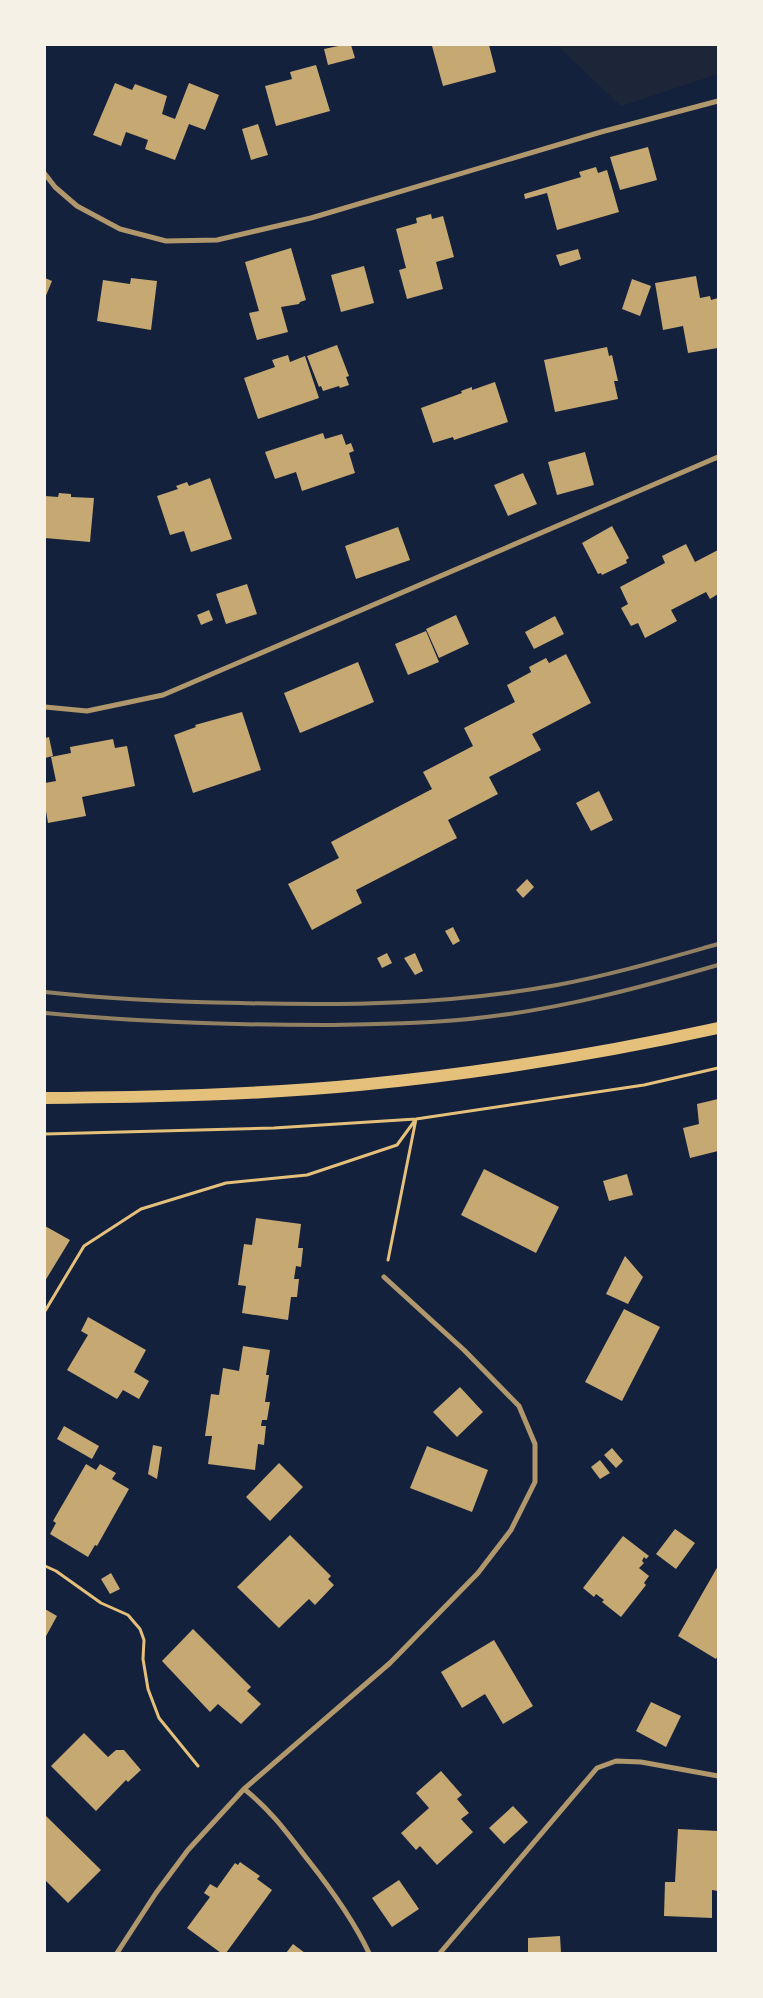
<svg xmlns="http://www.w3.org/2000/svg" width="763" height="1998" font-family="Signika,sans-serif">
  <rect width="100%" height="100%" fill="#14213d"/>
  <path fill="#1d2539" d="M557 45H718V74L621 106Z"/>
  <path fill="#c6a872" d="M343 45H351L355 58 328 65 324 49Z
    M435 45H489L496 72 443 86 432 46Z
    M316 65 330 111 276 126 265 86 292 79 290 72Z
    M115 83 132 90 135 84 167 96 162 114 175 119 189 83 219 95 205 130 189 124 175 160 145 149 148 140 126 132 121 146 93 135Z
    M258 124 268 155 251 160 242 129Z
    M648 147 657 180 620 190 610 157Z
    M596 167 598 173 607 170 619 212 557 230 547 193 525 199 524 194 581 177 579 172Z
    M431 214 432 219 443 216 454 257 436 262 443 289 407 299 399 270 406 268 396 229 417 223 416 218Z
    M291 248 306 300 300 302 299 304 281 307 288 332 257 340 249 313 259 311 245 262Z
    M578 249 581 259 560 266 556 255Z
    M364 266 374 303 341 312 331 275Z
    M696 276 700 298 710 296 711 300 718 298V348L688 353 683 326 663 330 655 283Z
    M45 278 52 281 45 298Z
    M131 278 157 281 151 330 97 321 103 280 130 284Z
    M632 279 651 286 640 316 622 309Z
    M337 345 349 376 346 377 349 385 340 388 339 386 323 391 321 386 319 387 307 356Z
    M607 347 609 356 612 355 618 381H614L618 399 555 412 544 360Z
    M288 355 290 362 305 356 319 398 258 419 244 378 275 367 272 360Z
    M495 382 508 422 454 440 453 437 433 443 421 408 462 393 461 391 472 387V390Z
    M323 433 325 439 342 434 346 445 351 443 354 451 349 453 355 473 302 491 296 472 275 479 265 452Z
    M585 452 594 485 557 495 548 462Z
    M523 473 537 504 508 516 494 485Z
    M210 478 232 539 191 552 184 531 170 535 157 496 178 489 176 486 187 482 189 486Z
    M59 493 71 494V497L94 498 90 542 45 538V496L58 497Z
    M612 526 629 558 626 560 627 563 602 575 601 573 598 574 582 543Z
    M398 527 410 560 356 579 345 546Z
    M686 544 695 562 718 550V594L710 599 706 592 671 610 677 621 645 638 638 623 631 626 621 608 628 604 620 587 665 563 662 556Z
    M247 584 257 614 226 624 216 594Z
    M209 610 213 620 201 625 197 615Z
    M456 615 469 644 439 658 426 629Z
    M555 616 564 634 534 649 525 632Z
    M426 631 439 662 408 675 395 644Z
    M566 654 591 703 532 734 541 750 489 777 498 794 448 820 457 838 356 890 362 903 312 930 288 884 339 858 331 842 432 789 423 772 473 746 464 728 515 702 507 685 531 672 529 667 546 658 549 663Z
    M358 662 374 702 300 733 284 693Z
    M242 712 261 770 193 793 174 735 196 727 195 725Z
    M49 737 53 756 45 758V738Z
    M113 739 115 748 127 746 135 786 82 797 86 816 48 823 45 805V783L56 781 51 757 71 753 70 747Z
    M599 791 613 820 591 831 576 803Z
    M527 879 534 887 523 898 516 890Z
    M453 927 460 941 453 945 445 931Z
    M387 953 392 963 382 968 377 958Z
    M415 953 423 971 415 975 404 958Z
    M718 1099V1151L690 1158 683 1128 699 1124 697 1104Z
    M484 1169 559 1207 536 1253 461 1215Z
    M627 1174 633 1195 609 1201 603 1181Z
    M256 1218 301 1224 298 1248H303L301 1267 296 1266 294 1279H299L297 1297H291L288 1320 242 1313 246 1286 238 1285 244 1244 252 1245Z
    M45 1226 70 1240 45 1281Z
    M625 1256 643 1277 628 1304 606 1294Z
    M624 1309 660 1327 622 1401 585 1382Z
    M88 1317 146 1350 134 1372 149 1381 139 1399 123 1390 117 1399 67 1370 88 1335 81 1331Z
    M243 1346 270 1350 266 1375H269L265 1402H270L267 1420H262L261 1426H266L264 1445 258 1444 255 1470 208 1464 212 1436H205L211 1394 219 1395 223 1368 239 1371Z
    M460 1387 483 1412 457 1437 433 1412Z
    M64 1426 99 1446 92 1459 57 1439Z
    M153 1445 162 1447 157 1479 148 1474Z
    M427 1446 488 1470 472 1512 410 1488Z
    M612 1448 623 1461 616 1468 604 1455Z
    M600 1460 610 1473 600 1479 591 1467Z
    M279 1463 303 1487 270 1521 246 1497Z
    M86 1464 96 1470 100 1464 116 1473 112 1479 129 1489 97 1546 95 1545 88 1557 50 1534 56 1523 53 1521Z
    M675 1529 695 1543 676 1569 656 1554Z
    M290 1535 331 1576 328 1579 334 1585 315 1605 309 1599 279 1628 237 1587Z
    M623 1536 649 1556 646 1559 644 1557 642 1561 644 1563 639 1568 649 1576 644 1583 646 1585 621 1617 602 1602 604 1600 596 1594 594 1597 583 1588Z
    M718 1566V1655L716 1659 678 1636Z
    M111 1573 120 1589 110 1594 101 1579Z
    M45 1609 57 1616 45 1638Z
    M193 1629 251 1687 247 1691 261 1704 241 1724 218 1704 210 1712 162 1661Z
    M494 1640 533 1706 503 1724 485 1694 462 1708 441 1672Z
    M651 1702 681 1716 666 1747 636 1731Z
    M84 1733 108 1757 116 1750H124L141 1770 128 1782 126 1780 96 1811 51 1766Z
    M441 1771 462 1795 457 1799 469 1813 461 1819 473 1832 437 1865 420 1846 416 1850 401 1833 429 1808 416 1793Z
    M513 1806 528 1822 504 1844 489 1828Z
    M45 1815 101 1870 68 1903 45 1880Z
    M678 1829 718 1831V1891L712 1890V1918L664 1916 665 1882H675Z
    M240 1862 260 1876 257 1879 272 1890 226 1953H221L187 1928 210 1897 204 1893 210 1884 217 1888 235 1863 238 1865Z
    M399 1880 419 1909 392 1927 372 1898Z
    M560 1936 561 1953H528V1938Z
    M293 1944 305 1953H286Z"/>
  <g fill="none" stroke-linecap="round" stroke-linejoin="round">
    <path stroke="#e5c07b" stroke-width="3" d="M45 1134 274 1128 416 1119 644 1085 718 1068
      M45 1311 84 1246 141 1209 226 1183 307 1175 397 1145 416 1119 388 1260
      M45 1566 56 1571 101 1603 128 1615 140 1629 144 1640 143 1659 148 1689 159 1718 198 1766"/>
    <path stroke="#b1986c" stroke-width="5" d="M45 174 55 187 77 206 120 229 166 241 217 240 311 218 601 132 718 101
      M45 707 87 711 163 695 718 457
      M244 1789C270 1809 288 1834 308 1860 331 1889 353 1919 369 1953
      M117 1953 156 1893 188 1850 244 1789 390 1663 478 1573 511 1530 535 1482V1444L519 1406 464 1350 384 1277
      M440 1953 597 1768 616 1761 641 1762 718 1776"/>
    <path stroke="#e5c07b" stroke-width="12" d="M45 1098C150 1097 255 1095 359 1085 480 1073 600 1054 718 1028"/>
    <path stroke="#918062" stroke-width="4" d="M45 992C110 999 175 1002 241 1003 347 1006 452 1004 557 985 611 975 665 959 718 944
      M45 1013C138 1022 231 1025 324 1025 378 1024 432 1024 486 1017 565 1008 642 987 718 965"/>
  </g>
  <rect width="763" height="1998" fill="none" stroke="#f6f1e7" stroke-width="92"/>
</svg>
